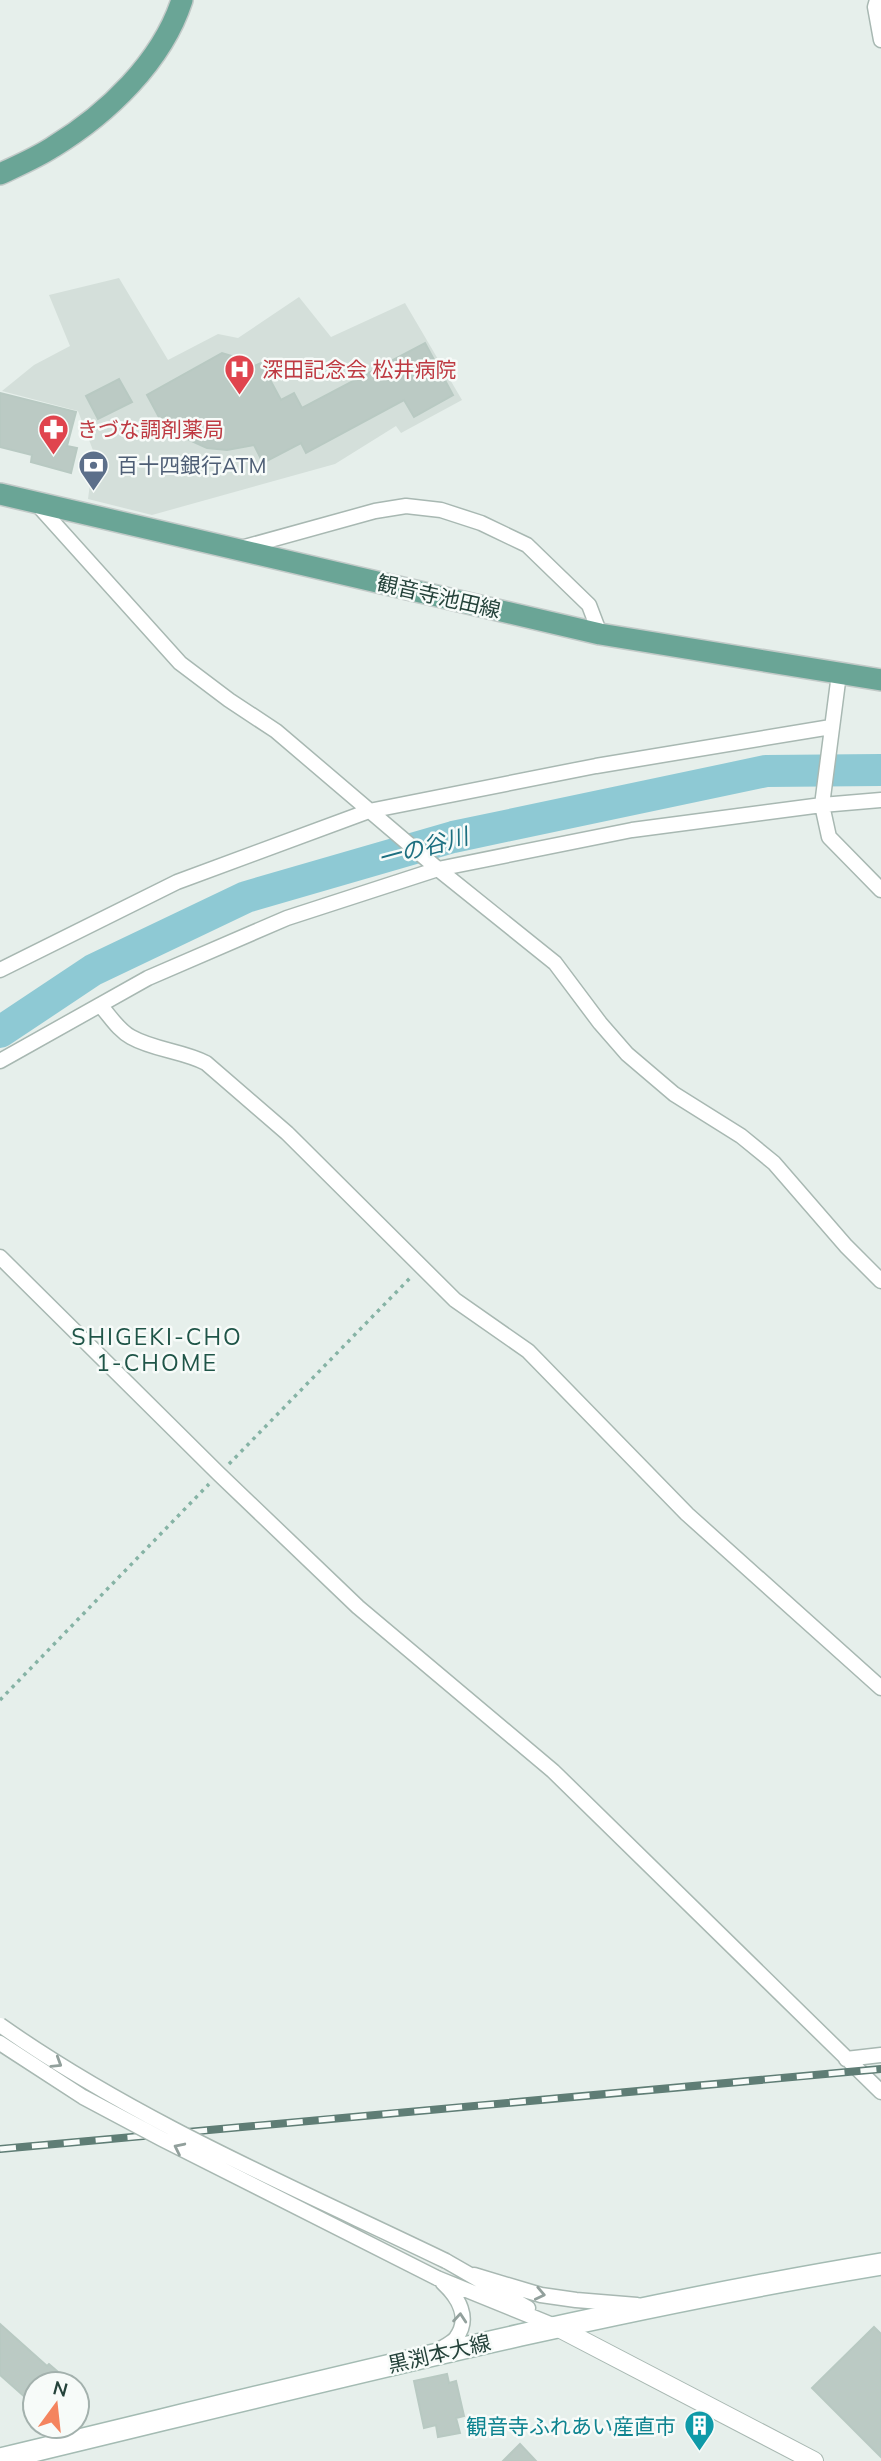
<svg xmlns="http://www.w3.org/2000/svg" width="881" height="2461" font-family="Mulish,'Noto Sans JP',sans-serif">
  <rect width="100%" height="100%" fill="#e6efeb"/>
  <path fill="#d4dfda" d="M119 278 168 360 218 334 238 338 299 297 331 337 405 303 462 400 401 433 396 426 335 464 152 515 88 499 94 453 78 411 2 391 34 365 70 346 49 295Z"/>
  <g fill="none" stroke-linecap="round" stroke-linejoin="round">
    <path stroke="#8ec9d4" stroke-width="32" d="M0 1032 93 970 246 897 453 837 766 771 881 770"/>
  </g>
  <path fill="#bbcac4" stroke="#b8c9c2" stroke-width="2" d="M425 343 453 395 414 417 404 400 306 453 301 443 263 463 254 445 227 450 207 448 189 440 174 427 167 415 160 419 147 395 222 353 242 359 247 369 261 363 281 400 294 393 302 408Z
    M119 379 132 402 98 419 86 396Z
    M0 393 76 412 67 446 77 448 71 473 31 462 32 455 0 447Z
    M0 2324 47 2366 49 2364 72 2384H35V2406L0 2375Z
    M874 2327 881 2334V2457L812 2388Z
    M447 2374 449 2383 456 2381 464 2416 456 2418 460 2433 438 2437 436 2425 424 2428 414 2381Z
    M520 2444 536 2461H503Z"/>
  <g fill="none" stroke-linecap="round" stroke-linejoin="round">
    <defs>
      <path id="minor" d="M877 0 875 7 881 40
        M35 502 180 663 229 700 276 731 438 869 555 963 600 1023 627 1054 674 1094 741 1136 774 1163 846 1246 881 1281
        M241 548 375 511 406 506 441 510 481 523 527 545 589 605 600 634
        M839 674 822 805 829 837 881 890
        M0 970 177 882 369 811 596 766 831 727
        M100 1005C110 1016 118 1030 131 1037 154 1050 183 1051 206 1063L287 1133 455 1300 528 1351 687 1514 881 1688
        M0 1061 148 978 287 918 438 869 632 830 822 805 881 800
        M0 1257 219 1474 358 1607 553 1771 881 2092
        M846 2059 881 2055
        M446 2261 528 2308
        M474 2275 541 2295 576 2300 637 2305
        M437 2278 555 2326
        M437 2351C443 2347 452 2343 456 2338 471 2318 458 2297 443 2283"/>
      <path id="tertiary" d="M555 2326 814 2461"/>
      <path id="secondary" d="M0 2459C293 2389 584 2313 881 2264"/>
      <path id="primary" d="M0 174C17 166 36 158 53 147 107 114 162 62 182 0
        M0 494 600 634 881 680"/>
    </defs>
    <use href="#minor" stroke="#a8b8b2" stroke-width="17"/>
    <use href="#tertiary" stroke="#a8b8b2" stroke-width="20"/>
    <use href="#secondary" stroke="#a4bbb3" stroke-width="24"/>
    <use href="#primary" stroke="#c2cac8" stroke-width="24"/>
    <path stroke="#86b3a5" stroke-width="3.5" stroke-dasharray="3.5 5" stroke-linecap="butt" d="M229 1464 412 1276
      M0 1700 209 1484"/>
    <use href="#minor" stroke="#fff" stroke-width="14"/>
    <use href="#tertiary" stroke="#fff" stroke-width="18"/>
    <use href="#secondary" stroke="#fff" stroke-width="21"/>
    <use href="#primary" stroke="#6aa596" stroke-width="21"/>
    <defs>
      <path id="rail" d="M0 2149 881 2069"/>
    </defs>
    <use href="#rail" stroke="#5f7d75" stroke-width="8"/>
    <use href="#rail" stroke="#f7fbf9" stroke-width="5" stroke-dasharray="16" stroke-linecap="butt"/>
    <defs>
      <path id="minor-bridge" d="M0 2025C136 2121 297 2189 446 2261
        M0 2043 83 2097 162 2139 437 2278"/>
    </defs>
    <use href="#minor-bridge" stroke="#a8b8b2" stroke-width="17" stroke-linecap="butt"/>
    <use href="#minor-bridge" stroke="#fff" stroke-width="14"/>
  </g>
  <defs><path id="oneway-chevron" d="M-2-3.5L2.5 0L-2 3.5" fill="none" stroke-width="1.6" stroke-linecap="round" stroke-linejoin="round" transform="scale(1.75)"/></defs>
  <g stroke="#92a09c">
    <use href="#oneway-chevron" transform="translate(57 2063) rotate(32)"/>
    <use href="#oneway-chevron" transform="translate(179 2148) rotate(-154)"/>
    <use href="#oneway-chevron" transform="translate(540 2294) rotate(12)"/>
    <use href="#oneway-chevron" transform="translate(460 2318) rotate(-85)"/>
  </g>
  <defs>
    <symbol id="hospital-pin" viewBox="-11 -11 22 30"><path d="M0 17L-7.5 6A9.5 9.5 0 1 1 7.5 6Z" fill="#e0444e" stroke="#f7fbf9"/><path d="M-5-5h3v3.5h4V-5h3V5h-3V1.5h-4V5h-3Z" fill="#fff"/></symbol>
    <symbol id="pharmacy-pin" viewBox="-11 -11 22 30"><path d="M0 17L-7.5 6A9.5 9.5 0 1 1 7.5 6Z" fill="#e0444e" stroke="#f7fbf9"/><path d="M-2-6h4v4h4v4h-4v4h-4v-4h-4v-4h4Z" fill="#fff"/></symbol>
    <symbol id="bank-pin" viewBox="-11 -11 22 30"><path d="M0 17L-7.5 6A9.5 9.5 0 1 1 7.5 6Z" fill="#5c6f8a" stroke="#f7fbf9"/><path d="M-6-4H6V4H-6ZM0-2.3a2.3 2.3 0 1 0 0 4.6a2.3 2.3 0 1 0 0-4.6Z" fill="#fff"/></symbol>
    <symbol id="building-pin" viewBox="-11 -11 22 30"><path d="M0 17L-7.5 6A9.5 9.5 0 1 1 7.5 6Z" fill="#0f9aa8" stroke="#f7fbf9"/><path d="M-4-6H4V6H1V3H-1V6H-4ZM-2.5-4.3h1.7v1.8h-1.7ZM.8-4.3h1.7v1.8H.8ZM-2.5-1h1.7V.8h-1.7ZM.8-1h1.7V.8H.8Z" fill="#fff"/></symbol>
  </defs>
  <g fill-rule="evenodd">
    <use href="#hospital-pin" x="222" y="352" width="35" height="47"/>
    <use href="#pharmacy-pin" x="36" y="412" width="35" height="47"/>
    <use href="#bank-pin" x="76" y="448" width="35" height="47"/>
    <use href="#building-pin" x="682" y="2408" width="35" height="47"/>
  </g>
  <g text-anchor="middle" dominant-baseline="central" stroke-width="5" stroke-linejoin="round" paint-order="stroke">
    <g font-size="21" fill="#be3a42" stroke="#f7fbf9" text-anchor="start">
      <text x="262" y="369">深田記念会 松井病院</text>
      <text x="77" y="429">きづな調剤薬局</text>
    </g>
    <g font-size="21" fill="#4e5e75" stroke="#f7fbf9" text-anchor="start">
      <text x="117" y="465">百十四銀行ATM</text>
    </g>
    <g font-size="21" fill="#24423a" stroke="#f7fbf9">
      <text transform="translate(439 596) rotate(13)">観音寺池田線</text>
      <text transform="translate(439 2353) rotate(-13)">黒渕本大線</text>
    </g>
    <g font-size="21" fill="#0d838f" stroke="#f7fbf9" text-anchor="end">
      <text x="676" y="2426">観音寺ふれあい産直市</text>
    </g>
    <g font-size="23" font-style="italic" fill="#1c6f80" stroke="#f7fbf9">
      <text transform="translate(423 847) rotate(-15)">一の谷川</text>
    </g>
    <g font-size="23" letter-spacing="2" fill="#1f5548" stroke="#f7fbf9">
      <text x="157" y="1336">SHIGEKI-CHO<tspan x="157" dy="26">1-CHOME</tspan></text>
    </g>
  </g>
  <g transform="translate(56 2405) rotate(15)"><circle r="33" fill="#f7fbf9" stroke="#a3b1ad" stroke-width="2"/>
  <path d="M0-5L12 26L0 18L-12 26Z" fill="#f4845f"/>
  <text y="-10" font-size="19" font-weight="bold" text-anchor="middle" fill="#24423a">N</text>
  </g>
</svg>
